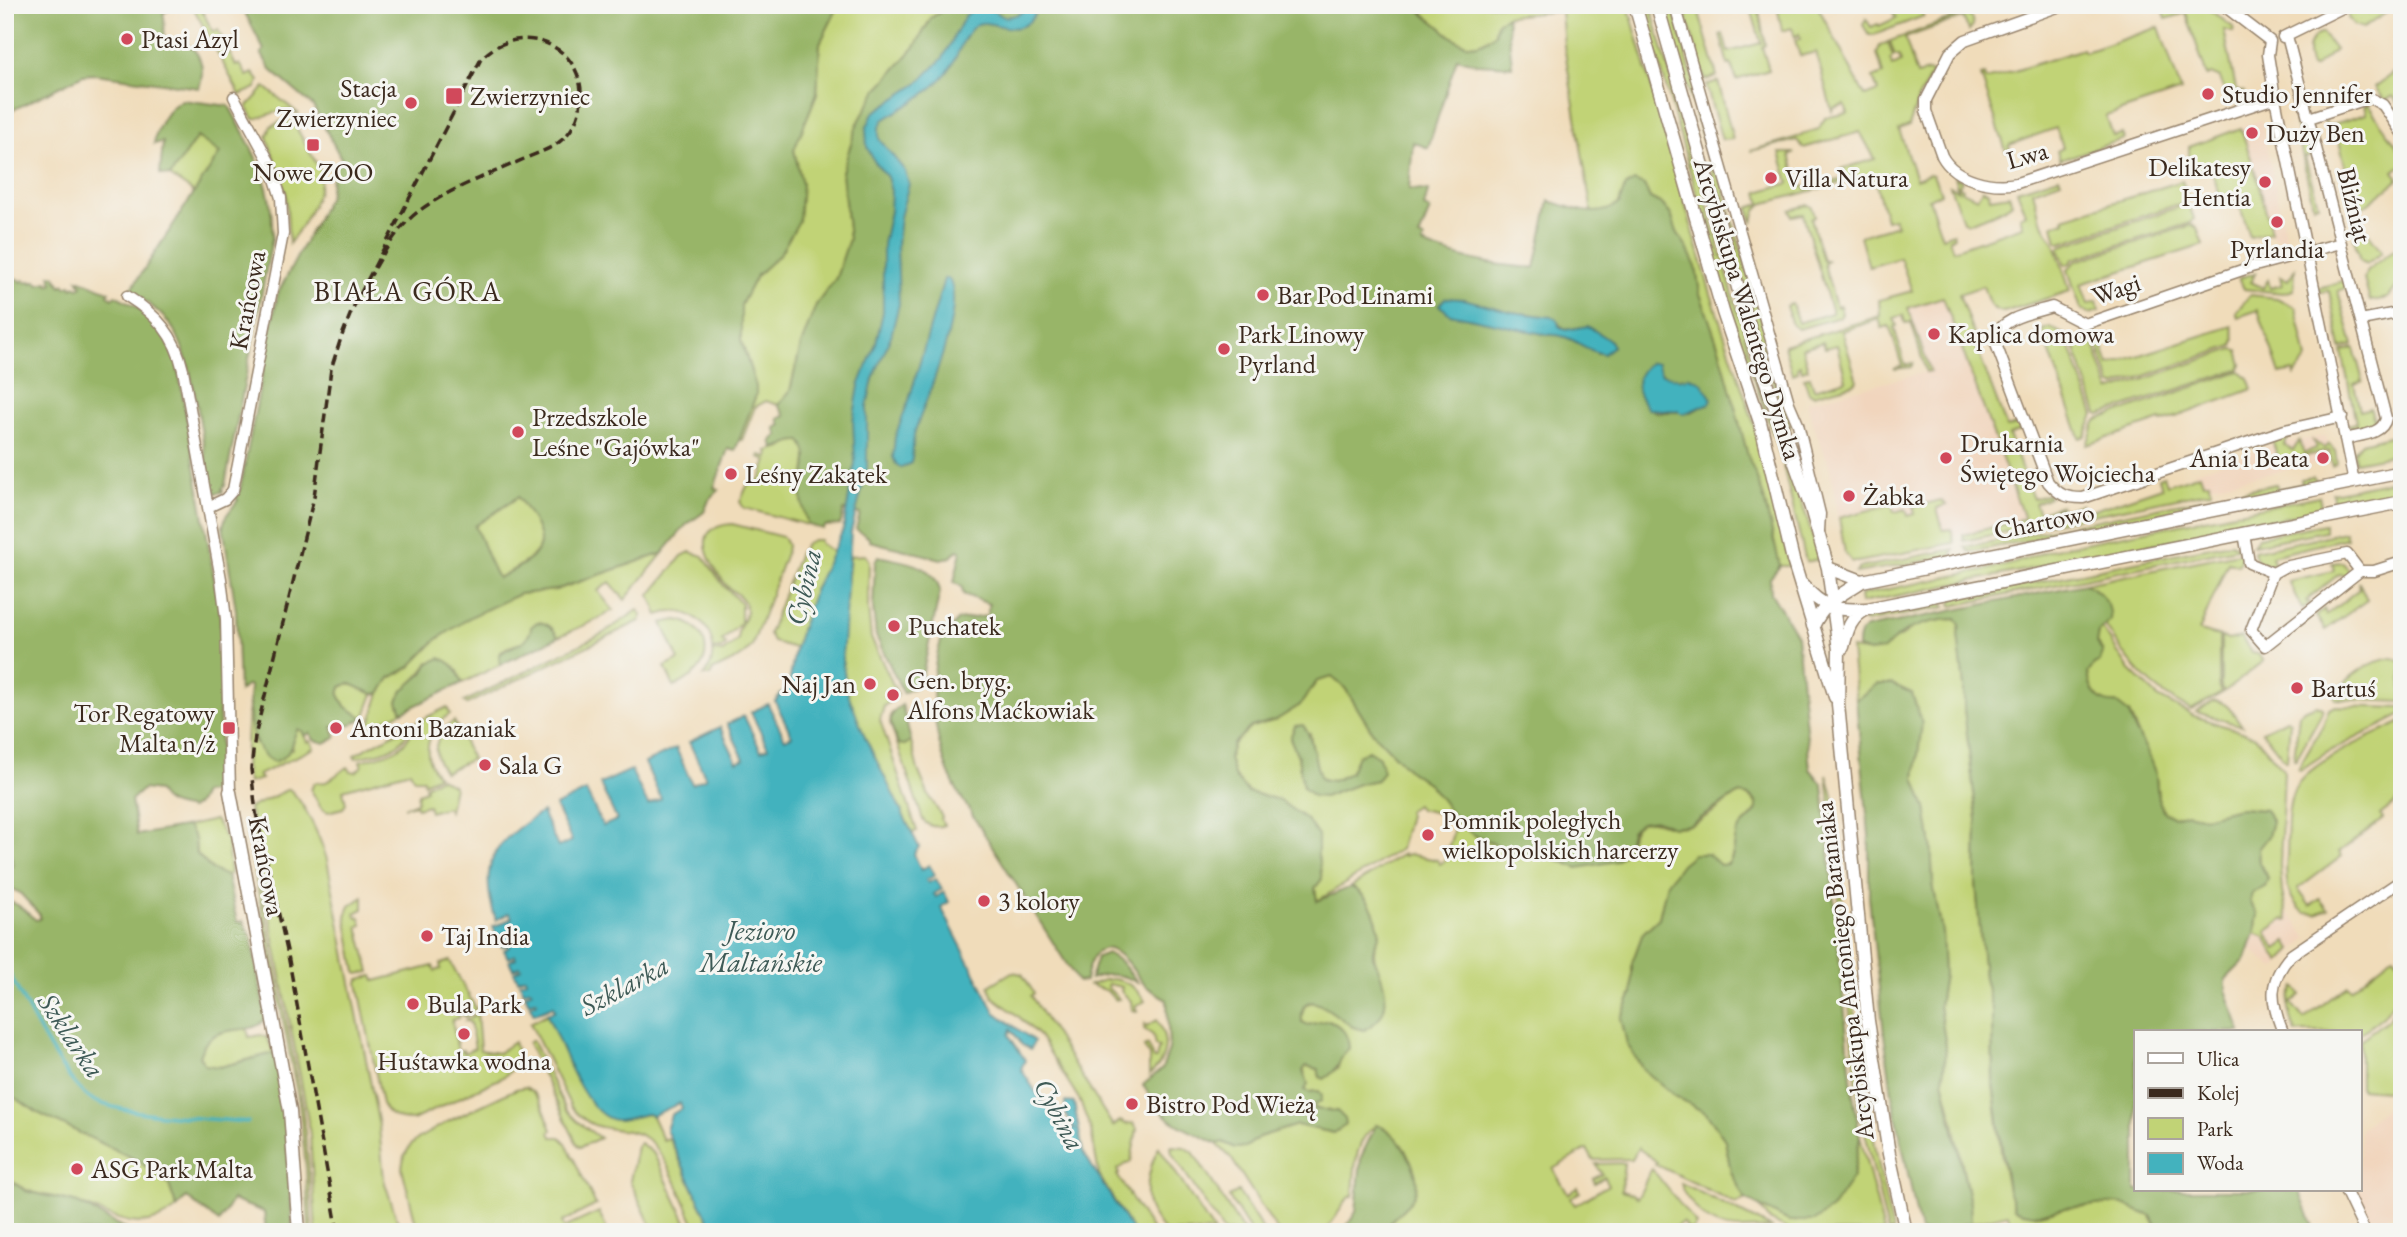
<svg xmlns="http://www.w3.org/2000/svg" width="2407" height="1237" font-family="'EB Garamond',serif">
  <rect width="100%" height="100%" fill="#f6f6f2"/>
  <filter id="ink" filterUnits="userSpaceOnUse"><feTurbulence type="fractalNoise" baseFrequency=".0143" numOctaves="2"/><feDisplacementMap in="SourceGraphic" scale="14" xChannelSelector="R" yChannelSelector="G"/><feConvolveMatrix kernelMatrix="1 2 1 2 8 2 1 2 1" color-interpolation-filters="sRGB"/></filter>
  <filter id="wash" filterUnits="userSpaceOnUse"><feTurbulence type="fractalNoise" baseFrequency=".00686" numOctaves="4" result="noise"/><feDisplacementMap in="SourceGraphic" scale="28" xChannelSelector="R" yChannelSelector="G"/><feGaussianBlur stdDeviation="1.57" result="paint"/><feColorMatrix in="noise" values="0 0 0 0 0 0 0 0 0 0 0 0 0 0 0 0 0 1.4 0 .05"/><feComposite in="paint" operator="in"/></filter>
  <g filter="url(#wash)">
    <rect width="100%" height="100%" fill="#f0dcba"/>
    <path fill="#f1d5bd" d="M2261 120 2287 244 2272 236 2236 132 2245 125Z
      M1943 297 2028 523 1965 536 1963 533 1953 535 1891 530 1886 506 1839 518 1829 464 1813 425 1807 402 1930 371 1908 308Z
      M2326 436 2331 461 2202 487 2196 471 2274 445Z
      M2285 908 2308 938 2275 969 2248 947 2265 921Z
      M2393 1102 2402 1113V1220L2395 1212 2371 1229 2352 1190H2360V1129Z"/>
    <path fill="#c1d376" stroke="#7e7e4a" stroke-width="2" fill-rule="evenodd" d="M192 5H199L213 32 218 30 236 66 240 64 247 76 253 73 259 81 256 88 240 95Z
      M839 5H951L931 18 915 47 876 91 842 172 849 239 836 278 816 305 801 345 790 391 778 405 766 401 755 407 742 440 739 439 756 395V387L741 340V305L756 276 780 254 802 184 794 150 817 93 820 43Z
      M1424 5H1628L1711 294 1761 445 1790 566H1780L1763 495 1748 456 1720 351 1700 294 1696 267 1686 246 1677 232 1671 215 1662 204 1650 198 1644 185 1625 187 1619 204 1607 212 1592 213 1564 45 1561 11 1507 16 1497 23 1495 34C1473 54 1457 43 1438 25 1432 20 1426 17 1421 11Z
      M1643 5H1650L1762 396 1806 515 1819 559 1806 562 1782 461 1726 298Z
      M1664 5H1672L1791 427 1787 425 1772 380Z
      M1750 5H1758L1765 45 1762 47 1769 70 1736 80 1731 64 1728 65 1720 35 1723 34 1728 52 1761 43Z
      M1777 5H1817L1865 96 1878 91 1873 78 1883 74 1877 53 1880 46 1888 42 1893 57 1890 59 1893 66 1901 62 1899 56H1895L1890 41 1961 15H1967L1972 19 1973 26 1969 31 1963 17 1905 38 1917 75 1928 72 1932 73 1918 99 1909 126 1899 130 1916 179 1930 174 1933 175 1941 193 1929 199 1942 237 1953 233 1954 237 1949 239 1953 250 2023 226 2020 217 2026 214 2017 190 2059 177 2061 181 2033 191 2040 219 2055 244 2070 291 2004 312C1989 311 1987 298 1983 286L1959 294 1975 338 1987 336 1974 341 2007 428 2021 423 2023 429 2009 435 2033 499 2048 494 2049 497 2035 503 2039 513 2059 506 2043 524 1964 541 1963 535 2024 519 1943 297 1908 308 1930 371 1926 372 1911 322 1905 323 1903 315 1894 318 1897 326 1894 327 1905 365 1913 363 1911 367 1894 369 1902 366 1890 328 1889 326 1882 328 1879 319 1842 331 1857 381 1854 384 1813 395 1809 393 1804 378 1810 377 1814 389 1846 380 1837 345 1825 348 1823 342 1802 348 1808 369 1802 371 1800 365 1797 367 1798 372 1792 374 1784 345 1880 316 1879 300 1912 291 1900 258 1869 267 1860 236 1897 225 1894 218 1886 220 1876 184 1868 176 1762 204 1755 212 1753 223 1748 208 1761 204 1758 192 1789 183 1780 153H1795L1790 155 1799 187 1804 186 1806 189 1843 179 1841 169 1875 159 1860 132 1803 148 1797 140 1750 151 1801 136 1802 134 1819 129 1825 118 1848 113 1845 105 1833 108 1832 111 1816 52 1800 56 1795 40 1800 39 1799 34 1795 37 1792 28 1782 31Z
      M1887 5H1919L1924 16 1874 35H1869L1863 25 1866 19 1871 27 1878 24 1879 26 1896 18Z
      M2162 5H2203L2234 28 2233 32 2224 30 2236 89 2244 92 2238 102 2229 104 2220 78 2211 74 2207 76 2186 13 2166 19Z
      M2363 5H2398L2363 28 2354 25 2348 18 2349 12Z
      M1693 9H1698L1717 76 1705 80 1686 15Z
      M2159 27 2181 91 2106 116 2113 136 2122 134 2124 139 2060 160 2057 151 2063 148 2056 128 2009 145 2010 150 2006 151 1981 76 1984 75 1986 80 2083 49 2085 52Z
      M2322 33 2335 50 2313 68 2311 67C2306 53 2306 39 2322 33Z
      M2402 66V108L2393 96 2385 101 2375 87Z
      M1718 81 1733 139 1722 140 1706 85Z
      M265 87 299 114C280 105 271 116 254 119L247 107Z
      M2301 105 2314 155 2305 157 2318 204 2313 205 2292 107Z
      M2364 105H2368L2402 153V165L2394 171 2399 179 2358 211 2349 201 2353 197 2339 141 2329 140 2324 119 2327 126 2366 114Z
      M282 121 290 122 296 127 321 172C322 196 302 226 289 244L286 193 267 137 271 126Z
      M2241 128 2260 187 2271 232 2250 237 2238 200 2222 202 2210 166 2189 173V147Z
      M197 137 221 153 195 193 170 176Z
      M1954 176 1962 180 1959 186 1963 188 1962 191 1977 198 1982 189 1989 193 1990 198 2009 195 2012 203C2005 210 1978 220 1968 223L1963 221 1950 186 1958 190Z
      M2182 181 2188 198 2185 202 2061 243 2057 242 2053 225 2065 221 2064 218Z
      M1808 205 1812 207 1815 216 1811 218 1823 261H1827L1824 264 1836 307 1840 306 1842 314 1840 317 1798 329 1792 325 1786 306 1792 304 1798 323 1832 313 1803 214 1792 216 1790 210Z
      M2185 205 2190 207 2194 219 2191 223 2073 259 2071 263 2065 265 2059 249 2061 246Z
      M2192 225 2197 228 2203 245 2081 284 2088 304 2097 301 2099 311 2090 314 2081 309 2068 270 2076 261Z
      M2365 229 2381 250V253L2366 264 2360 261 2354 238Z
      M2402 244V280L2388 298 2370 301 2364 279 2367 270Z
      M2295 269 2294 290 2283 293 2244 289 2239 278 2255 273 2251 282 2263 288 2268 280 2270 288 2282 285 2280 276 2288 280Z
      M2346 280 2348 287 2338 291 2353 345 2341 348 2329 291 2320 292 2319 288Z
      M2250 295 2277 298 2296 308 2307 359 2295 375 2294 371 2280 374 2258 310 2238 317 2236 312Z
      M2232 326 2235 338 2233 346 2115 386 2111 385 2096 340 2097 338 2109 336 2111 341 2102 345 2109 365Z
      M2050 327 2066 336 2094 415 2085 436 2080 438 2042 330Z
      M2071 337 2093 342 2110 391 2233 349 2238 350 2242 365 2240 369 2100 415 2097 414Z
      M2354 348 2363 381 2354 384 2360 411 2370 408 2374 419 2382 417V420L2376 427 2354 431 2348 425 2356 423 2342 351Z
      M2240 371 2249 378 2253 389 2162 422 2161 420 2087 445 2095 422 2099 419Z
      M2288 434 2290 435 2284 445 2293 451 2299 441 2305 453 2316 448 2313 441 2325 449 2329 444 2335 451 2337 463 2333 466 2329 451 2279 461 2272 440Z
      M2397 434 2402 445V453L2355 462 2354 452 2362 443Z
      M793 440 801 441 808 450 802 500 808 525 744 508 740 502 747 486C767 474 759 484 767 460L759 457 760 455 768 457 769 453 767 451 782 447Z
      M2200 474 2203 483 2209 482 2212 491 2048 524 2061 507 2065 510 2081 504 2085 513 2162 487 2159 478 2164 476 2167 485Z
      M2313 477 2317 482 1970 552 1965 547 2276 484 2278 489 2302 484 2301 479Z
      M2402 479V494L2335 507 2332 493Z
      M2319 496 2322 510 2054 564 2053 562 2040 567 1861 603 1860 595 2012 564 2050 550Z
      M518 497C552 545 548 551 498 578 487 561 483 544 475 526Z
      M1941 500 1946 505 1937 508 1943 530 1952 529 1954 543 1858 562H1852L1845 553 1839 518 1892 504 1894 512 1906 509 1908 516 1915 514 1913 507Z
      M732 524 783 537 787 545 786 553 752 646 741 657 712 671 710 676H704L711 664 713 651 723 652C727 648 732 646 735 642 741 637 737 638 738 632 741 622 750 614 744 602 741 595 733 592 728 587 710 565 687 527 732 524Z
      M2325 524V531L2253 545 2258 537Z
      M2345 532 2347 538 2272 556 2274 564 2271 566C2262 563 2255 562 2254 551Z
      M813 540H820V543L833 552 815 588 795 648 773 642 769 634 799 553 807 543Z
      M2230 543 2241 547 1952 606 1951 602 1953 599Z
      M1954 549 1951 556 1856 573 1859 568Z
      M690 552 703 556 724 586 741 603V623L722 641 726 644 721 649 713 648C710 620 685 605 658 615L650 595 682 556Z
      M2243 552 2238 565 2228 562 2199 631 2219 636V686L2222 693 2191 710C2149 689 2130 665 2105 625L2110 620 2095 589 2085 584Z
      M663 553 625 600 610 582 598 591 613 610 596 620 558 637C553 628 548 623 537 622L524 642 506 648 499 654 500 665 462 683 458 671 429 662C420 679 405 685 398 701L402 712 374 725 370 724 380 693 390 678 410 667 436 640 472 616 519 594 556 590Z
      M865 555 869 561 868 608 871 638 898 695 884 706 880 720 917 831 912 833C889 784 843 712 842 659 841 625 847 590 850 556Z
      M2343 562 2349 570 2348 576 2339 574 2306 601 2310 603 2302 609 2288 581 2334 571 2332 563Z
      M2359 582 2367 600 2325 630 2316 616 2324 609 2326 615 2359 589Z
      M1941 601 1945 607 1866 622 1863 621V619L1870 615Z
      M638 610 642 615 640 621 467 704 464 702 602 634Z
      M1956 619 1961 625 1958 634 1964 686V709L1977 819 1976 883 1984 978 1992 1009 1993 1084 2002 1159 2008 1190 2035 1215 2063 1208 2119 1203 2151 1216 2159 1232H2013L2008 1214 1971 1223 1970 1204 1953 1118 1943 1080 1946 1046 1939 1006 1944 974 1942 932 1933 884 1931 840 1926 808 1915 778 1917 759 1869 690 1856 700 1851 649 1869 652 1904 635 1915 626 1940 620Z
      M677 620C699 623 713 646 701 666 695 676 684 682 674 687L665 667 679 660 662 623Z
      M2102 628 2128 668 2158 697 2194 716 2255 736 2284 770 2280 865 2282 892 2288 920 2286 921 2284 919 2266 932 2277 949 2287 942 2292 950 2280 962 2265 937 2255 933 2258 914 2250 901 2252 892 2265 887 2268 878 2259 863 2258 849 2268 836 2272 821 2265 810 2239 808 2204 817 2191 814 2174 817 2164 812 2158 799 2156 775 2129 713C2106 703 2091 701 2088 673L2103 652 2096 643 2098 632Z
      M2221 637 2228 640 2241 637 2252 653 2258 654 2264 661 2224 692 2221 686Z
      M2393 658 2402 662V702L2335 699 2334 697C2347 676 2368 661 2393 658Z
      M1332 677 1345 688 1373 733 1409 770 1429 784 1453 814 1448 815 1419 809 1416 805 1407 811 1409 815 1400 849 1317 901 1315 888 1322 879 1318 856V836L1279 800 1248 792 1234 776 1229 758 1233 744 1251 727 1276 720 1300 705 1317 681ZM1310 733 1315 765 1321 779 1333 781 1351 773 1358 756 1376 780 1358 784 1324 797 1303 787 1298 756 1290 738Z
      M349 683 373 694 364 718 345 706 339 695 341 687Z
      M2214 701C2228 701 2235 716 2242 726L2196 712Z
      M248 705 255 744 292 749 295 732 298 729 303 732 307 742 311 741 314 748 258 775 261 779 248 783 245 767Z
      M902 705 918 770 928 794 942 817 941 819 944 825C936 828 929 827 923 820L890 723 891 714Z
      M2317 705 2323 708 2321 714 2296 759H2294L2299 714 2305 709Z
      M2335 706 2402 708V715L2326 753 2300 770 2298 768 2323 725 2329 709Z
      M447 707 450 714C427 728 420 755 438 776L424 783 423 779H414L410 771 343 790 346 804 343 808 328 812 321 808 311 790 314 783 326 782 348 767 351 771 356 772 362 766 360 761C383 755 409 752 413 724Z
      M2287 719 2290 721 2287 760H2285L2262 731Z
      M454 721 472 759 445 772C430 755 434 733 454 721Z
      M2402 722V798L2380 815 2383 819 2339 852 2342 856 2298 889 2310 906 2320 899 2328 909 2317 914 2305 913C2285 899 2285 876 2287 855 2288 835 2286 809 2294 790 2307 762 2373 736 2402 722Z
      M410 725C404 751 377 753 356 758L354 755Z
      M1827 774 1833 796C1847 943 1859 1088 1893 1232H1888L1859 1106Z
      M440 778 454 786 449 811 447 807 430 812 428 805 417 808 415 804 404 807 417 802 418 793 426 790 425 786Z
      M289 789C305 802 321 840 327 860L379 1126 384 1180 401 1232H316L310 1135 305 1102 249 808Z
      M1744 794C1773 810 1746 815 1738 832 1733 842 1736 855 1728 864L1667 883 1659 918 1643 933 1632 963V994L1621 1018 1675 1096 1706 1113 1725 1140 1731 1172 1745 1199 1737 1204 1655 1164 1657 1162 1638 1148 1632 1159 1593 1160 1587 1149 1553 1169 1568 1194 1578 1188 1580 1192 1570 1198 1575 1205 1608 1185 1604 1177 1595 1183 1593 1179 1602 1174 1596 1164 1624 1163 1621 1191 1632 1194 1637 1198C1644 1189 1645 1178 1652 1169L1696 1224 1691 1232 1682 1222 1669 1232H1389V1223L1411 1201 1376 1125C1353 1141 1355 1171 1353 1196L1348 1198 1328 1228 1322 1232H1278L1231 1158 1217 1144 1223 1142 1235 1148 1246 1147 1259 1137 1297 1125 1334 1133 1329 1109 1323 1111 1313 1107 1322 1095 1318 1091 1309 1092 1305 1090 1306 1078 1303 1067 1306 1066 1318 1069 1320 1077 1338 1068 1341 1056 1349 1048 1317 1023 1308 1025 1302 1022C1300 981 1339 1016 1353 1027L1378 968C1372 955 1373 947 1380 935 1376 915 1370 896 1351 887L1403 854 1404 856 1408 854 1437 860 1440 864 1449 858 1444 849 1449 846 1457 820 1472 834 1514 852 1543 854 1578 868 1627 850C1638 796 1660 835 1690 825 1706 819 1722 805 1736 795Z
      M215 820 227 840 230 874 227 876 212 870 196 853 195 839 188 826Z
      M247 834 251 836 302 1103 309 1169 312 1232H309L306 1169 299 1103Z
      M363 897V909L355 913 357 918 360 917 362 925 358 927 370 972 358 974 356 972 346 916 350 906Z
      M2394 955 2397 959 2402 955V990L2383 1016 2368 1028 2360 1033 2296 1032C2289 1015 2285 1004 2295 987L2301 995 2291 1003 2304 1019 2348 985 2351 989Z
      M450 961 476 1009 465 1017 462 1014 458 1015 459 1018 452 1020 458 1051 463 1050 464 1053 475 1048 470 1022 465 1021 477 1013 480 1050 498 1053 514 1042C520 1058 515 1070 501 1078L413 1120C399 1120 389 1117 382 1104L358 983 359 979 373 976 375 981 433 966 435 971 441 969 440 964Z
      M1012 972 1022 974 1034 993 1031 996 1113 1126 1120 1121 1126 1124 1133 1123 1137 1129 1131 1161 1117 1170 1119 1174 1117 1175 1153 1232H1133L1099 1175 1091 1130 1079 1099 1040 1037 1018 1016 993 997 989 986Z
      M1113 979C1129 982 1136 988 1145 1001L1135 1007 1137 1011 1132 1010 1131 1001 1121 991 1122 987 1108 984 1107 987 1119 999 1115 1000 1107 991 1090 985 1104 980Z
      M2402 1000V1092L2360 1089V1040L2387 1020Z
      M547 1014 560 1042 625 1119 648 1114 652 1116 663 1140 669 1138 714 1232H698C687 1208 666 1150 644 1137 617 1122 598 1139 571 1107L530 1023Z
      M1157 1020C1169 1040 1168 1060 1149 1075V1056L1144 1047 1148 1045 1153 1059H1156L1159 1047 1155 1046 1153 1035 1144 1029 1145 1024 1147 1026Z
      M247 1028 249 1037 261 1035 267 1037 274 1053 220 1067 205 1065 199 1056C207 1031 225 1031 247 1028Z
      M532 1040 566 1110 578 1122 600 1138 580 1147 577 1144 528 1043Z
      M525 1087C540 1093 546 1116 552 1130L550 1132 552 1137H560L566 1143 596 1205 562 1222 564 1228 599 1212 608 1232H418L402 1168 404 1156 411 1145 419 1138 451 1120 516 1089Z
      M5 1091 38 1113 139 1161 169 1185 177 1208C142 1237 116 1217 77 1203 62 1198 45 1196 29 1191 21 1188 13 1182 5 1177Z
      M1860 1136 1884 1232H1793L1769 1220 1760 1206 1789 1221 1853 1177Z
      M640 1143 654 1154 691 1232H654L630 1181 637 1146Z
      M1171 1146 1184 1147 1193 1152 1244 1232H1224L1172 1153Z
      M1159 1147 1214 1232H1164C1159 1224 1152 1216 1149 1208 1143 1191 1151 1162 1159 1147Z
      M1681 1183 1772 1228C1741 1229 1716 1235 1695 1207 1688 1199 1682 1193 1681 1183Z
      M1238 1191 1264 1232H1251L1229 1197Z"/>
    <path fill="#98b567" stroke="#6a7042" stroke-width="2" fill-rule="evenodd" d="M5 5H178L163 13C167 24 160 38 170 44 198 39 207 65 199 88L95 74 83 75 5 114Z
      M241 5H839L820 43 817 93 794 150 802 184 799 221 780 254 756 276 741 305V340L756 387V395L735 451 728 449 714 488 719 490 709 500 704 512 686 525 663 553 555 590 519 594 472 616 436 640 410 667 390 678 380 693 373 694 349 683 341 687 339 695 345 706 364 718 341 729 339 724 332 727 336 737 325 743 314 740 310 733 304 736 303 732 298 729C288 744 296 753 274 762 248 750 248 712 250 686H246L239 692 236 610 223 526 226 516 238 500 236 498 240 490 278 293 329 196 332 176 330 166 343 162 313 106 271 70 261 53 264 50ZM518 497C551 544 549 553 498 578 488 561 483 544 475 526Z
      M951 5H1424L1421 11C1426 17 1432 20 1438 25 1457 43 1473 54 1495 34L1497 23 1507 16 1512 66 1477 64 1457 58 1428 148 1413 142 1409 189 1428 191 1424 207 1430 210 1419 237 1424 239 1422 244C1458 259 1496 266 1535 268L1549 201C1575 208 1595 220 1619 204L1625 187 1634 181 1644 185 1650 198 1662 204 1671 215 1677 232 1686 246 1696 267 1700 294 1720 351 1748 456 1763 495 1780 566 1770 578 1771 593 1797 636 1810 769 1823 785 1852 1088 1860 1136 1853 1177 1831 1209 1814 1221H1789L1745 1199 1731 1172 1725 1140 1706 1113 1675 1096 1643 1069 1627 1044 1621 1018 1632 994V963L1643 933 1659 918 1667 883 1681 864 1693 854H1708L1720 865 1728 864C1736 855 1733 843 1737 833 1742 821 1768 811 1752 798 1747 794 1742 794 1736 795L1689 825 1672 827 1657 820 1641 822 1631 831 1627 850 1616 861 1578 868 1543 854 1514 853 1472 834 1457 820 1429 784 1409 770 1373 733 1345 688 1332 677 1317 681 1300 705 1276 720 1251 727 1233 744 1229 758 1234 776 1248 792 1279 800 1307 820 1318 836V856L1322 879 1315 888 1317 901 1351 887C1370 896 1376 915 1380 935 1376 941 1372 948 1373 956 1373 958 1377 965 1378 967 1388 993 1392 1016 1364 1030 1360 1029 1356 1028 1353 1027 1340 1020 1299 978 1302 1022L1308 1025 1329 1020C1342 1027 1348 1033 1349 1048 1338 1059 1338 1072 1324 1079L1320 1077 1318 1069 1306 1066 1303 1071 1308 1084 1305 1090 1309 1092 1319 1091 1322 1095 1321 1101 1314 1105V1109L1337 1111 1345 1119 1346 1125 1334 1133 1297 1125 1259 1137 1246 1147 1235 1148 1223 1142 1217 1144C1201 1135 1181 1129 1167 1117 1157 1109 1150 1096 1143 1085L1162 1069 1169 1050 1167 1000C1160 994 1150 991 1144 984 1138 977 1133 969 1127 962 1102 934 1090 954 1085 981L1078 982 961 797C935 755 925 688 941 641 944 634 953 626 958 620L987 616 989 604 963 594 962 587 954 582 961 551 957 550 951 557 941 559 869 541V538L856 529 860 514 844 510 840 525 824 526 823 529 808 525C805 516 802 506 802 496 802 477 814 458 801 441 790 440 785 446 774 448L771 441 778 435 775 428 781 425 778 419 785 415 778 405 790 391 801 345 816 305 836 278 849 239 842 172 857 125 876 91 915 47 931 18ZM1512 312 1551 317 1566 330C1590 323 1591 331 1610 341L1597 353 1585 345 1560 334 1548 335 1491 322ZM1659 371C1666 378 1680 379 1690 377L1708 404 1691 412H1656L1645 405 1642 396Z
      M182 100 229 106C254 152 275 185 272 239L225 485 222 489 223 492 216 493 210 487C203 446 195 364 174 330 163 313 147 302 130 291L220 153 197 137 170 176 160 174 163 142 154 144C156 128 167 108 182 100Z
      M50 275 55 276 61 286 65 284 66 287 71 285 72 288 76 286 78 288 82 286 78 279 109 291 108 295 113 298 115 295 136 306 166 336 177 362 220 612 223 693 219 704 221 791 203 793 198 803 191 809C178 806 163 805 158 791L143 789 131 800 137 835 188 826 195 839 196 853 212 870 227 876 237 922 243 921 251 937 266 1018C251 1041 213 1015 199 1056L205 1065 220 1067 274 1053 285 1112 293 1232H266L264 1212 232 1200 219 1222 186 1197 177 1208 169 1185 139 1161 38 1113 5 1091V900L18 905 36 920 40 919V915L20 893 5 885V867L13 866 8 845 5 843V279H19L20 282 24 280 26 283 30 281 32 283 36 281 38 284 48 282 49 285 53 283Z
      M878 556C902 562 934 562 940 591L921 681 917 686 903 693 876 636 873 608 875 562Z
      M2085 584C2100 591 2112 603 2110 620L2098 632 2096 643 2103 652 2100 662 2094 665 2088 673C2090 689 2097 705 2116 703L2129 713 2133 726 2146 749 2156 775 2158 799 2164 812 2174 817 2187 813 2204 817 2239 808 2265 810 2272 821 2268 836 2258 849 2259 863 2268 878 2265 887 2252 893 2250 902 2258 914 2255 933 2246 959 2226 979V990L2241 1032H2136V1190H2299L2315 1232H2159L2151 1216 2118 1203 2063 1208 2034 1215 2023 1213 2014 1208 2008 1190 1993 1084 1992 1009 1984 978 1976 883 1977 819 1964 709V686L1958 634 1960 625 1956 619C1928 620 1901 629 1884 650L1869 652 1858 648C1858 640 1858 633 1866 628Z
      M537 622C548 623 553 628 558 637L500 665 499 655C511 643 529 646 531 627Z
      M440 658C454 663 458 670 462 683L402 712 398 701 403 690 423 673 429 663Z
      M1877 684H1892L1912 693 1922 724 1915 778 1926 808 1931 840 1933 884 1942 932 1944 974 1939 1006 1946 1046 1943 1080 1970 1204 1971 1223 1961 1225 1962 1232H1920L1893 1100 1884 1034 1869 897V835L1856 700Z
      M902 705 911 741 905 745 898 744C892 728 884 715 902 705Z
      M1303 725C1315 740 1313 761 1321 779L1333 781 1350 773 1358 756 1368 750 1379 757 1383 771 1377 780 1358 784 1324 797 1313 796 1303 787 1298 756 1290 738 1295 726Z
      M1107 953 1121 962 1139 984C1124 974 1107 972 1090 979L1097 957Z
      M1376 1125C1397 1129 1421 1169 1416 1190 1413 1203 1397 1213 1389 1223V1232H1343L1356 1212 1361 1157Z
      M5 1177 26 1191 78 1203 131 1232H5Z"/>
    <path fill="#43b2be" stroke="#3f6e6e" stroke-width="2" d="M1027 5H1039C1024 48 990 15 976 25 962 35 958 58 948 71 932 93 905 106 883 120L879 128V139L905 171 909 184 900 217 897 244 899 304 891 336 873 379 867 407V469L851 532 842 659 847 691 865 737 919 847 914 854 921 870 929 865 935 875 926 880 928 883 936 879 942 889 934 894 936 897 944 892 949 902 941 907 995 1012 1034 1041 1031 1049 1022 1045 1011 1029 1009 1035 1025 1060 1021 1069 1043 1103H1053L1068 1128 1075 1129 1065 1113V1102L1074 1103 1083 1152 1133 1232H714L666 1130 671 1115 682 1108 680 1103 652 1116 648 1114C637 1115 626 1121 615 1120 584 1116 561 1043 548 1017L547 1014 555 1010 553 1006 534 1014 530 1006 537 1002 536 1000 529 1003 525 995 532 991 530 989 524 992 520 983 526 980 525 977 518 980 514 972 521 968 520 966 513 969 509 961 516 958 515 955 508 958 504 950 510 947V944L502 947 498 939 505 935 504 933 497 936 493 927 512 918 509 913 496 920C477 865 494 840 542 812L558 847 572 841 555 806 586 791 603 826 617 820 600 784 631 770 648 805 661 799 645 763 676 748 692 784 706 778 689 742 720 727 737 762 744 759 727 724 744 716 761 751 768 748 751 712 768 704 785 739 792 736 775 701 789 685 795 648 815 588 843 530 855 463 853 421 859 386 876 343 883 312V244L890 211 891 191 887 177 874 161 867 147 866 129 873 113 917 84 943 58 965 16 975 8H988L1004 17C1014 16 1022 15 1027 5Z
      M948 278C968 305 925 401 915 431 912 441 914 453 911 463L901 468 896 464 893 457 895 437 909 400 944 279Z
      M1445 298 1464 299 1512 312 1551 317 1557 319 1559 326 1566 330 1588 326 1610 341 1613 346 1604 354C1584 352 1573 333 1548 335L1450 314 1439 305Z
      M1650 363H1657L1661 374 1681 379 1690 377 1701 382 1712 399 1708 404 1683 414 1678 411 1648 409C1635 391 1631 378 1650 363Z"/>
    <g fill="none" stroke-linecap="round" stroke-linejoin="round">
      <path stroke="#43b2be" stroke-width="3.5" d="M5 966C23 998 63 1084 93 1100 125 1116 209 1118 248 1122"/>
    </g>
  </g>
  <g filter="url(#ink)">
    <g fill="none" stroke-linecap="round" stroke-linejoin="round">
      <defs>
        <path id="minor" d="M1675 5 1789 403 1798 424 1820 514 1819 531
          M2063 5 1965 40 1950 53 1926 100V111L1942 156C1955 180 1992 188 2017 183L2275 98
          M2223 5 2270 41
          M2287 36 2386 418C2383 435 2359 435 2345 439
          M2283 37 2348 5
          M2270 41 2268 55 2275 98 2354 482
          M2309 118 2370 98 2383 105 2402 133
          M2341 243 2251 267 2085 324 2052 307C2032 313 2001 317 1994 339L2048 482C2059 495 2066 498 2083 498L2285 430 2342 417
          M127 296C157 315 175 335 183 370L221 579 226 619 230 792
          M2361 320 2402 312
          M208 507 225 499 233 490 283 234 281 198 270 163 234 97
          M2244 533 2249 563 2273 573 2284 567 2347 554 2360 571
          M2273 573 2251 630 2265 646 2360 571H2374L2402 562
          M2283 1032C2270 1001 2268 981 2291 955L2402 880
          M2345 1190 2365 1232"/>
        <path id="tertiary" d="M1635 5 1723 312 1760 422 1793 560 1835 697
          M1657 5 1761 368 1811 508 1828 568 1839 650 1838 704 1868 1021 1889 1154 1906 1232
          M1828 568 1862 581
          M1802 584C1823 609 1836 611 1867 609L2402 502
          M1813 626C1826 600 1840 596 1862 581L2402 472
          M1843 647C1847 631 1850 617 1867 609
          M230 792 290 1111 299 1232"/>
      </defs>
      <use href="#minor" stroke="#96836c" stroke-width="13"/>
      <use href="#tertiary" stroke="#96836c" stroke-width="15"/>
      <use href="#minor" stroke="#fff" stroke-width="10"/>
      <use href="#tertiary" stroke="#fff" stroke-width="12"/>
      <path stroke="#3b2a1e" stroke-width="3.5" stroke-dasharray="10 5" stroke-linecap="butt" d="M338 1232 288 955 256 813 251 769 255 736 314 497 331 369 341 338 352 310 481 59C495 44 514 37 534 40 548 42 562 50 570 61 589 86 583 125 558 143 548 150 535 154 524 159 489 175 450 188 419 211 397 227 384 253 371 275"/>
    </g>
  </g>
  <g fill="#d1495b" stroke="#f6f6f2" stroke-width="2.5">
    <circle cx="127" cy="39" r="7"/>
    <circle cx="2208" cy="94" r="7"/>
    <rect x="445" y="87" width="18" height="18" rx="3.5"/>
    <circle cx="411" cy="103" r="7"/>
    <circle cx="2252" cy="133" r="7"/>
    <rect x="306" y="138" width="14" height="14" rx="3.5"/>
    <circle cx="1771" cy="178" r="7"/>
    <circle cx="2265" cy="182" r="7"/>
    <circle cx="2277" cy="222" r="7"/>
    <circle cx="1263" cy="295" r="7"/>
    <circle cx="1934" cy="334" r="7"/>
    <circle cx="1224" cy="349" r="7"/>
    <circle cx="518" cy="432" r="7"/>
    <circle cx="1946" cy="458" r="7"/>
    <circle cx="2323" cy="458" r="7"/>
    <circle cx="731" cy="474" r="7"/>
    <circle cx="1849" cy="496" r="7"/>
    <circle cx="894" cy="626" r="7"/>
    <circle cx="870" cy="684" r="7"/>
    <circle cx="2297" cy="688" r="7"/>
    <circle cx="893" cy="695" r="7"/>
    <rect x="222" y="721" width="14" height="14" rx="3.5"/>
    <circle cx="336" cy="728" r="7"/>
    <circle cx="485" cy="765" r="7"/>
    <circle cx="1428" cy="835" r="7"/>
    <circle cx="984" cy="901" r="7"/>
    <circle cx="427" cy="936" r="7"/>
    <circle cx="413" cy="1004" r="7"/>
    <circle cx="464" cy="1034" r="7"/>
    <circle cx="1132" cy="1104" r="7"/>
    <circle cx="77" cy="1169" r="7"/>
  </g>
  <g text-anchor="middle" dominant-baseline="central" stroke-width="6" stroke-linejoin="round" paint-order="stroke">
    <g font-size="26" fill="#3b2a1e" stroke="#f6f6f2" text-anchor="start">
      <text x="141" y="39">Ptasi Azyl</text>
      <text x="397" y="88" text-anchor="end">Stacja<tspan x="397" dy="30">Zwierzyniec</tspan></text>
      <text x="2222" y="94">Studio Jennifer</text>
      <text x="470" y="96">Zwierzyniec</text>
      <text x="2266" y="133">Duży Ben</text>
      <text x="2251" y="167" text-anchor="end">Delikatesy<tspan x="2251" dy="30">Hentia</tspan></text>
      <text x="313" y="172" text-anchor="middle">Nowe ZOO</text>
      <text x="1785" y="178">Villa Natura</text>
      <text x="2277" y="249" text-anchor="middle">Pyrlandia</text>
      <text x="1277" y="295">Bar Pod Linami</text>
      <text x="1238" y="334">Park Linowy<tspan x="1238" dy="30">Pyrland</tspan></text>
      <text x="1948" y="334">Kaplica domowa</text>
      <text x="532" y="417">Przedszkole<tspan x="532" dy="30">Leśne "Gajówka"</tspan></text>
      <text x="1960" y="443">Drukarnia<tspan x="1960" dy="30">Świętego Wojciecha</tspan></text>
      <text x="2309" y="458" text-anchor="end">Ania i Beata</text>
      <text x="745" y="474">Leśny Zakątek</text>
      <text x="1863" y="496">Żabka</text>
      <text x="908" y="626">Puchatek</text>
      <text x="907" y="680">Gen. bryg.<tspan x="907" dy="30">Alfons Maćkowiak</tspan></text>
      <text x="856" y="684" text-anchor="end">Naj Jan</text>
      <text x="2311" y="688">Bartuś</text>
      <text x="215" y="713" text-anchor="end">Tor Regatowy<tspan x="215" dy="30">Malta n/ż</tspan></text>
      <text x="350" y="728">Antoni Bazaniak</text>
      <text x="499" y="765">Sala G</text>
      <text x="1442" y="820">Pomnik poległych<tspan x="1442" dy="30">wielkopolskich harcerzy</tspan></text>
      <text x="998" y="901">3 kolory</text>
      <text x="441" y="936">Taj India</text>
      <text x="427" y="1004">Bula Park</text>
      <text x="464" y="1061" text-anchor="middle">Huśtawka wodna</text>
      <text x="1146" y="1104">Bistro Pod Wieżą</text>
      <text x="91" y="1169">ASG Park Malta</text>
    </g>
    <g font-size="26" fill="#3b2a1e" stroke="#f6f6f2">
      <text transform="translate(2027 155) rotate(-16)">Lwa</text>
      <text transform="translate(2355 205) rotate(76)">Bliźniąt</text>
      <text transform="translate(2116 289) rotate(-19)">Wagi</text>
      <text transform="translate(247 300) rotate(-79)">Krańcowa</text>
      <text transform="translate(1748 309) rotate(73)">Arcybiskupa Walentego Dymka</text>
      <text transform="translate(2044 521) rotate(-11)">Chartowo</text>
      <text transform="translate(267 866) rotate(79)">Krańcowa</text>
      <text transform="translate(1844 971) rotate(-97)">Arcybiskupa Antoniego Baraniaka</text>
    </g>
    <g font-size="28" letter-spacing="2" fill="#3b2a1e" stroke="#f6f6f2">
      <text x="408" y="291">BIAŁA GÓRA</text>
    </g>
    <g font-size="28" font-style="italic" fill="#3e5a56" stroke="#f6f6f2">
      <text transform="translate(803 587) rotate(-77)">Cybina</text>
      <text x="761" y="930">Jezioro<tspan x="761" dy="32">Maltańskie</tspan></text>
      <text transform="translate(624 985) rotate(-28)">Szklarka</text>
      <text transform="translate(72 1035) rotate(56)">Szklarka</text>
      <text transform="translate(1060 1114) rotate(62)">Cybina</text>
    </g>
  </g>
  <rect width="2407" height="1237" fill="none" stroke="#f6f6f2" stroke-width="28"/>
  <rect x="2134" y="1030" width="228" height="161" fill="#f6f6f2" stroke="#aba49d" stroke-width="2"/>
  <rect x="2148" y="1053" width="35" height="10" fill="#ffffff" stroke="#aba49d" stroke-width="2"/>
  <text x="2197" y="1066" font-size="21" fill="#3b2a1e">Ulica</text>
  <rect x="2148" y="1088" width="35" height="10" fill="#3b2a1e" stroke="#aba49d" stroke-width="2"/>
  <text x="2197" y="1100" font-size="21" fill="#3b2a1e">Kolej</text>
  <rect x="2148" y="1118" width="35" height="21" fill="#c1d376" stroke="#aba49d" stroke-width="2"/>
  <text x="2197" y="1136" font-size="21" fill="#3b2a1e">Park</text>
  <rect x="2148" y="1153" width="35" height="21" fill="#43b2be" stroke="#aba49d" stroke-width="2"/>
  <text x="2197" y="1170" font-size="21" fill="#3b2a1e">Woda</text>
</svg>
